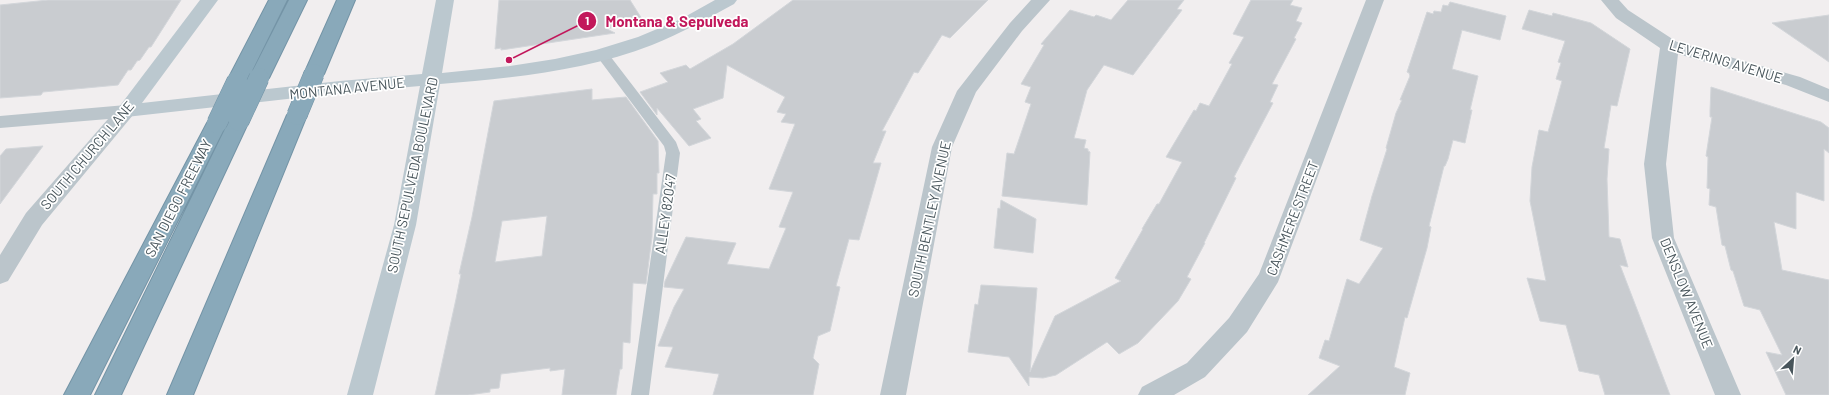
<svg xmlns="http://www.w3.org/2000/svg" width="1829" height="395" font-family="Barlow,sans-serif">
  <rect width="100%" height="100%" fill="#f1eeef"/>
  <path fill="#c9ccd0" stroke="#d3d6da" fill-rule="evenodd" d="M48 0H181L151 47H149L140 60 137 61 131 70H128L118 85 43 92 41 95 0 98V5Z
    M499 0H630L642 19 607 29 615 33 501 50V48L495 49Z
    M793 0H988L950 38 942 35 918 73 914 72 882 131H886L873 163H881L859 240 849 239 836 286 840 287 830 331 818 336 813 358 819 364 813 395H713L719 374 665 367 673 347 658 346 674 307 684 289 664 287 665 281 686 237 736 243 727 264 769 269 786 228 779 227 793 192 769 189 795 124 781 122 786 114 777 112 785 97 727 65 723 98 693 109 701 119 696 121 711 138 689 146 657 108V115L640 92 668 82 660 73 686 65 690 69 733 44Z
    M1128 0H1184L1177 9 1182 10 1133 75 1104 65 1087 90 1074 138 1086 140 1084 148 1088 149V151L1090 152 1087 205 1002 196 1007 153 1014 154 1031 104 1025 102 1031 87 1021 84 1044 45 1041 44 1070 10 1094 17 1096 15 1111 20Z
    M1251 0H1293L1290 5 1302 8 1296 21 1302 23 1294 38 1296 39 1272 84 1278 85 1270 102 1273 103 1234 177 1236 178 1204 243H1205L1187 277 1191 279 1178 301 1138 343 1119 354 1107 342 1056 375 1043 378 1029 377V386L1009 357 968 352 975 304 978 305 981 285 1037 288 1030 372 1055 316 1121 281 1115 278 1143 229H1142L1157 204H1159L1182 162 1166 157 1194 110 1196 111 1200 103 1209 106 1232 64 1229 63 1244 37 1233 34Z
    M1450 2 1506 16 1500 40 1462 30 1452 69 1478 76 1470 110H1472L1465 143 1453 140 1448 159 1445 166H1444L1429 226 1431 227 1427 248 1407 318 1405 317 1394 367 1410 373 1405 395H1308L1340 366 1319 358 1325 340 1329 341 1347 279 1359 284 1383 248 1360 240 1372 196 1387 149 1386 148 1396 113 1402 100H1400L1410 76 1409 73 1407 72 1427 12 1433 14 1434 11 1441 12 1443 5 1448 6Z
    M1529 10 1552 16 1553 13 1591 23 1630 49 1617 106 1611 105 1604 148 1609 149 1607 179 1609 237 1620 239 1628 267 1620 265 1670 395H1605L1599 375 1579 371 1566 325 1540 321 1527 278 1546 281 1530 201 1532 167 1539 130 1548 132 1562 81 1556 79 1561 63 1558 62 1565 41 1522 29Z
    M1829 15V62L1772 23Z
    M1711 87 1821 122 1829 128V153L1824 149V201L1796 192V229L1774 222 1782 270 1829 280V395H1786L1766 352 1782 355 1760 310 1744 306 1733 271 1731 270 1725 246 1722 245 1716 207 1709 205 1710 189 1707 188 1708 157 1706 156 1712 117H1710V111Z
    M592 89V100L626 97 658 141 659 173H657V194H653L652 237 646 284 633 283 630 343 623 342 622 369H620L616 395H562L565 369 550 371V368L501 374 499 388 490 389V392L468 395H435L456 299 461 274H459L472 217 494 101ZM547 216 542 256 495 262 502 221Z
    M43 146 0 204V156L6 149Z
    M1001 200 1036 219 1033 253 994 248 998 208 1000 209Z"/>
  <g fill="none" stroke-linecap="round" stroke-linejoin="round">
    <defs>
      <path id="highway" d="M269 0H287L247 81 244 85 237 87 230 85 227 81Z
        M289 0H307L269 78 266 82 259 84 252 82 249 78Z
        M337 0H355L324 74 321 78 314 80 307 78 304 74Z
        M297 109 304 111 307 115 193 395H167L287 115 290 111Z
        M239 115 246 117 249 121 121 395H95L229 121 232 117Z
        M217 117 224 118 227 123 90 395H64L207 123 210 118Z"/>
    </defs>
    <use href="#highway" stroke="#7494a6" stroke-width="2"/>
    <path fill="#bbc5cb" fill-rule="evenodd" d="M602 51 607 52 676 142 680 153 649 395H631L666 153 664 146 596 55 597 52Z"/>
    <path fill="#bbc5cb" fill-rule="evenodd" d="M1031 0H1050L1022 31 976 92 952 147 906 395H880L932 147 957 91 1010 23Z
      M1366 0H1384L1278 282 1247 332 1205 377 1174 395H1138L1142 387 1187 363 1229 318 1259 274Z
      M1601 0H1619L1628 10 1677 42 1800 77 1829 89V102L1786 85 1678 54 1666 164 1674 238 1741 395H1715L1652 238 1644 164 1660 48 1616 18Z
      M126 105 133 107 136 111 133 115 42 225 8 281 0 284V255L26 213 108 119 0 128V116Z"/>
    <path fill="#bbc8cf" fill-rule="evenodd" d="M200 0H218L142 103 340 81 422 74 436 0H454L442 73 510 66 555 59 596 50 638 37 681 19 715 0H737L734 4C707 19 681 33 652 45 586 71 511 78 440 84L416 225 373 395H347L394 225 420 86 340 93 126 117 119 115 116 111 119 107Z"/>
    <use href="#highway" fill="#89a9ba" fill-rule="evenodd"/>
    <defs>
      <path id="highway-bridge" d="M297 115 314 74
        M239 121 259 78
        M217 123 237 81"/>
    </defs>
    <use href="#highway-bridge" stroke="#7494a6" stroke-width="21" stroke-linecap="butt"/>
    <use href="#highway-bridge" stroke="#89a9ba" stroke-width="20"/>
  </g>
  <g text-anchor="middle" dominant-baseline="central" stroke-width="3.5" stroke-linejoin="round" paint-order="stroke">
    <g font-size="14" fill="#48555b" stroke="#fff">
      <text transform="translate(1726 61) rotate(17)">LEVERING AVENUE</text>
      <text transform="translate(347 88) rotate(-6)">MONTANA AVENUE</text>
      <text transform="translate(87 155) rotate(-50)">SOUTH CHURCH LANE</text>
      <text transform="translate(412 175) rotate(-78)">SOUTH SEPULVEDA BOULEVARD</text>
      <text transform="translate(178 198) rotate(-63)">SAN DIEGO FREEWAY</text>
      <text transform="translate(665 214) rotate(-82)">ALLEY 82047</text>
      <text transform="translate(1292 218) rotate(-69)">CASHMERE STREET</text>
      <text transform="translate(929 219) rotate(-78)">SOUTH BENTLEY AVENUE</text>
      <text transform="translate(1687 293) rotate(68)">DENSLOW AVENUE</text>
    </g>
  </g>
  <path fill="none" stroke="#c2185b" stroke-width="1.5" d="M509 60L587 21"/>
  <g fill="#c2185b" stroke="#fff" stroke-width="1.5">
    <circle cx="509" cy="60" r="4"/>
    <circle cx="587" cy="21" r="10"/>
  </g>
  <g font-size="12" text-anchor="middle" font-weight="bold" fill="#fff">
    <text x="587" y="25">1</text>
  </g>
  <g font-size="15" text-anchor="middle" font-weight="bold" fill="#c2185b" stroke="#fff" stroke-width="3.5" stroke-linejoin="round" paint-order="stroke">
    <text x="677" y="27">Montana &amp; Sepulveda</text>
  </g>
  <g transform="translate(1793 359) rotate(26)" stroke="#ffffff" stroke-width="3" paint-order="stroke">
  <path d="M0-3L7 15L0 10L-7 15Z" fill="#48555b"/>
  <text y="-6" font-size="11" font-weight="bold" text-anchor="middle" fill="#48555b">N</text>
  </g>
</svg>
